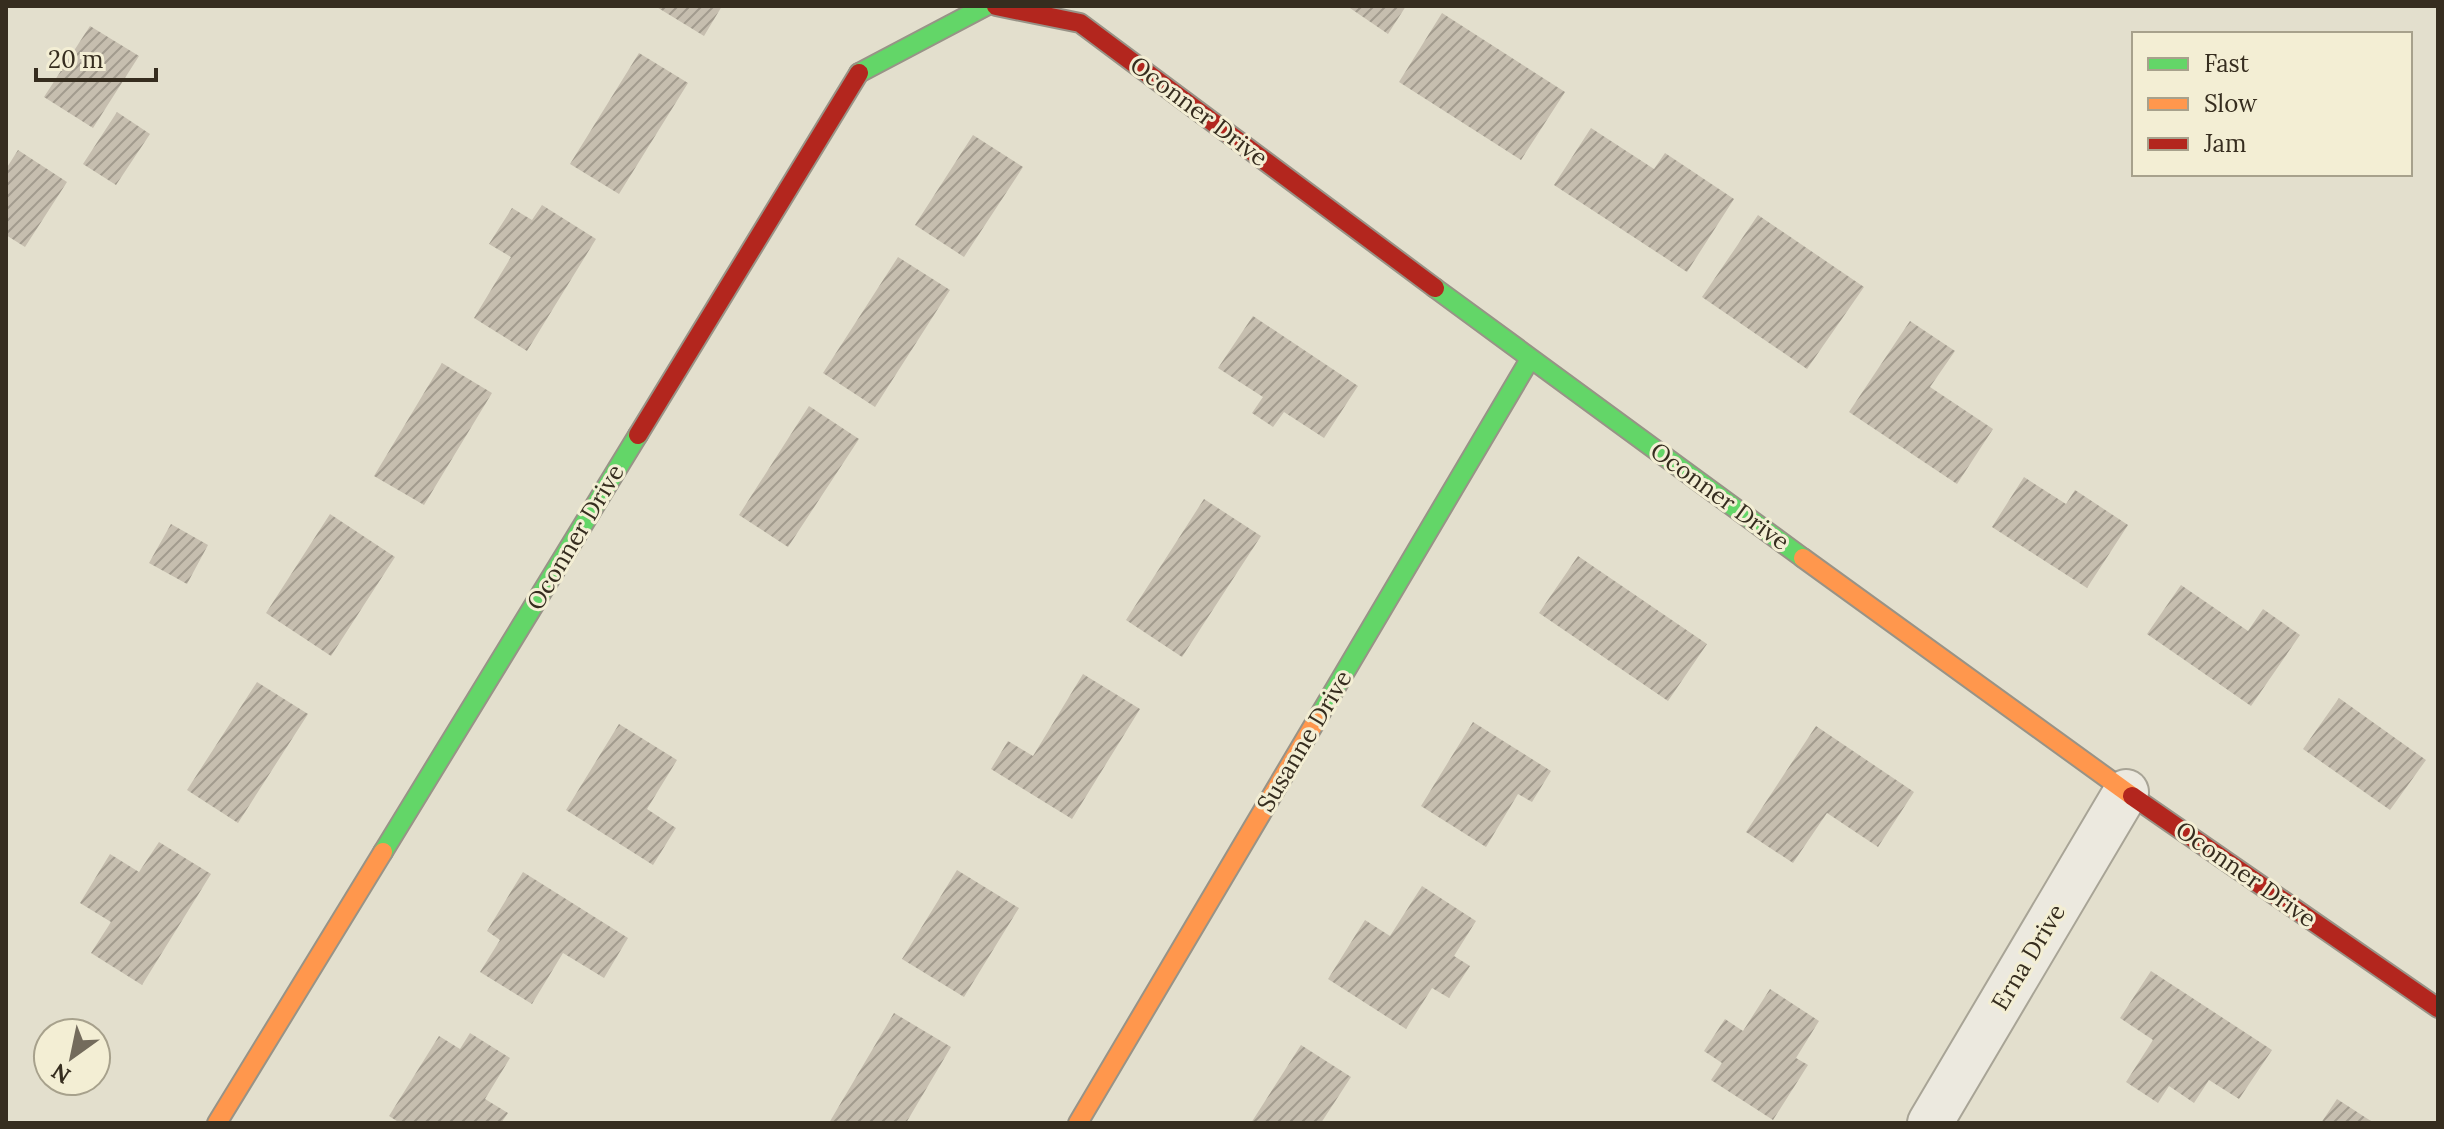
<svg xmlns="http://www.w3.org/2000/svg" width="2444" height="1129" font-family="Lora,serif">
  <defs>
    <pattern id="building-hatch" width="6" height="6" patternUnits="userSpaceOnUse" patternTransform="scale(2)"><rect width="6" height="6" fill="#c6beaf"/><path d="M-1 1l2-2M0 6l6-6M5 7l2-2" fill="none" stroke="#a29b8e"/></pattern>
  </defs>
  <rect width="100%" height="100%" fill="#e3dfcd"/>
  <path fill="url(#building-hatch)" d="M655 6H722L704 36Z
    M1347 6H1406L1388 34Z
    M1442 13 1565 92 1521 160 1399 82Z
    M90 26 139 56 93 128 44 97Z
    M639 53 688 83 619 194 570 164Z
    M117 112 150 134 116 185 83 164Z
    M1591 128 1654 169 1665 153 1734 199 1687 272 1554 185Z
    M973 135 1023 167 964 257 915 225Z
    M18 150 67 182 25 247 6 235V169Z
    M542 205 596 239 527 351 474 318 511 257 489 244 512 208 532 220Z
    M1758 215 1864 287 1807 369 1702 297Z
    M898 257 950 290 875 407 823 373Z
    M1253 316 1358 386 1324 438 1284 412 1273 427 1252 413 1263 397 1218 368Z
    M1910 321 1955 351 1930 387 1993 429 1957 484 1849 412Z
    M442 363 492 393 424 505 374 476Z
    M809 406 859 439 788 547 739 515Z
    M2024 477 2066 504 2075 490 2128 525 2087 588 1992 527Z
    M1204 499 1261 536 1182 657 1126 620Z
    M330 514 395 557 331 656 266 613Z
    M171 524 208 545 187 584 149 563Z
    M1578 556 1707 644 1668 701 1539 613Z
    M2181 585 2248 631 2263 609 2300 635 2251 706 2147 634Z
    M1083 674 1140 709 1072 819 991 769 1008 741 1033 756Z
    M257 682 308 714 238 823 187 790Z
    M2339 698 2426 760 2390 810 2303 749Z
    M1473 722 1551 771 1532 802 1518 794 1486 847 1421 806Z
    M619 724 677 760 647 809 676 828 653 865 566 810Z
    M1816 726 1914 792 1878 847 1827 813 1793 863 1746 832Z
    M159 842 211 874 142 985 91 953 111 922 80 903 110 854 139 872Z
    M957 870 1019 908 964 997 902 959Z
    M523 872 628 938 604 978 563 953 532 1004 480 972 500 940 487 931Z
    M1422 886 1476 921 1454 956 1470 966 1449 998 1432 988 1406 1029 1328 979 1365 920 1390 936Z
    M2151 971 2272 1050 2239 1099 2209 1080 2194 1103 2169 1086 2158 1103 2126 1082 2153 1040 2120 1018Z
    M1770 989 1819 1021 1796 1058 1808 1065 1773 1120 1711 1080 1722 1063 1704 1051 1725 1019 1743 1031Z
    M894 1013 951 1047 906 1123H829Z
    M470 1033 510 1058 485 1099 508 1113 501 1123H400L389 1116 439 1036 460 1049Z
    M1301 1045 1351 1077 1321 1123H1251Z
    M2337 1099 2374 1123H2321Z"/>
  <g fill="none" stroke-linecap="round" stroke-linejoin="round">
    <defs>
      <path id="street" d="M1930 1123 2126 792"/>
      <path id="fast" d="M859 73 986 6
        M1435 288 1803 558
        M1316 721 1530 359
        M383 852 638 435"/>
      <path id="slow" d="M1803 558 2132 796
        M217 1123 383 852
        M1078 1123 1316 721"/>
      <path id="jam" d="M996 6 1080 23 1435 288
        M638 435 859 73
        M2132 796 2438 1008"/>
    </defs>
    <use href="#street" stroke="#a8a496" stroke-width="48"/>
    <use href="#fast" stroke="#989387" stroke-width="22"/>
    <use href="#slow" stroke="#989387" stroke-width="22"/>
    <use href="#jam" stroke="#989387" stroke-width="22"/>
    <use href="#street" stroke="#ece9df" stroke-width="44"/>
    <use href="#fast" stroke="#63d668" stroke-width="18"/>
    <use href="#slow" stroke="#ff974d" stroke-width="18"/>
    <use href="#jam" stroke="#b3261e" stroke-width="18"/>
  </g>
  <g text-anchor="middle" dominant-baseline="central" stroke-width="6" stroke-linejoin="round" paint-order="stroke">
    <g font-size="24" fill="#362d1f" stroke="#f3eed4">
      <text transform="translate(1199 111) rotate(37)">Oconner Drive</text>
      <text transform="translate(1720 496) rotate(36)">Oconner Drive</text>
      <text transform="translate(575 537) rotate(-59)">Oconner Drive</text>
      <text transform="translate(1304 741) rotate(-59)">Susanne Drive</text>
      <text transform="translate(2246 874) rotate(35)">Oconner Drive</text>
      <text transform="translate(2028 957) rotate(-59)">Erna Drive</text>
    </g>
  </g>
  <rect width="2444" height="1129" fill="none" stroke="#362d1f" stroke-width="16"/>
  <rect x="2132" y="32" width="280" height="144" fill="#f3eed4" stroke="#a7a18c" stroke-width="2"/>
  <rect x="2148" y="58" width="40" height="12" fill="#63d668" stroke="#a7a18c" stroke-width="2"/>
  <text x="2204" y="72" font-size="24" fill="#362d1f">Fast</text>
  <rect x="2148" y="98" width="40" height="12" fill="#ff974d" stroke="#a7a18c" stroke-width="2"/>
  <text x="2204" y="112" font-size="24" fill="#362d1f">Slow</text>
  <rect x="2148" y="138" width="40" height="12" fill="#b3261e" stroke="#a7a18c" stroke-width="2"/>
  <text x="2204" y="152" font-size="24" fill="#362d1f">Jam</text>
  <g transform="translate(72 1057) rotate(213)"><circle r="38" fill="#f3eed4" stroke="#a7a18c" stroke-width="2"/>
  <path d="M0-6L14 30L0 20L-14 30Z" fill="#736b5c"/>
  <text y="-12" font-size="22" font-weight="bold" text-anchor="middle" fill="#362d1f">N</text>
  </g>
  <path d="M36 68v12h120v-12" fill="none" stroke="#362d1f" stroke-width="4"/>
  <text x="48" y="68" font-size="24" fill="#362d1f" stroke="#f3eed4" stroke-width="6" paint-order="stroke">20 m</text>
</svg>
